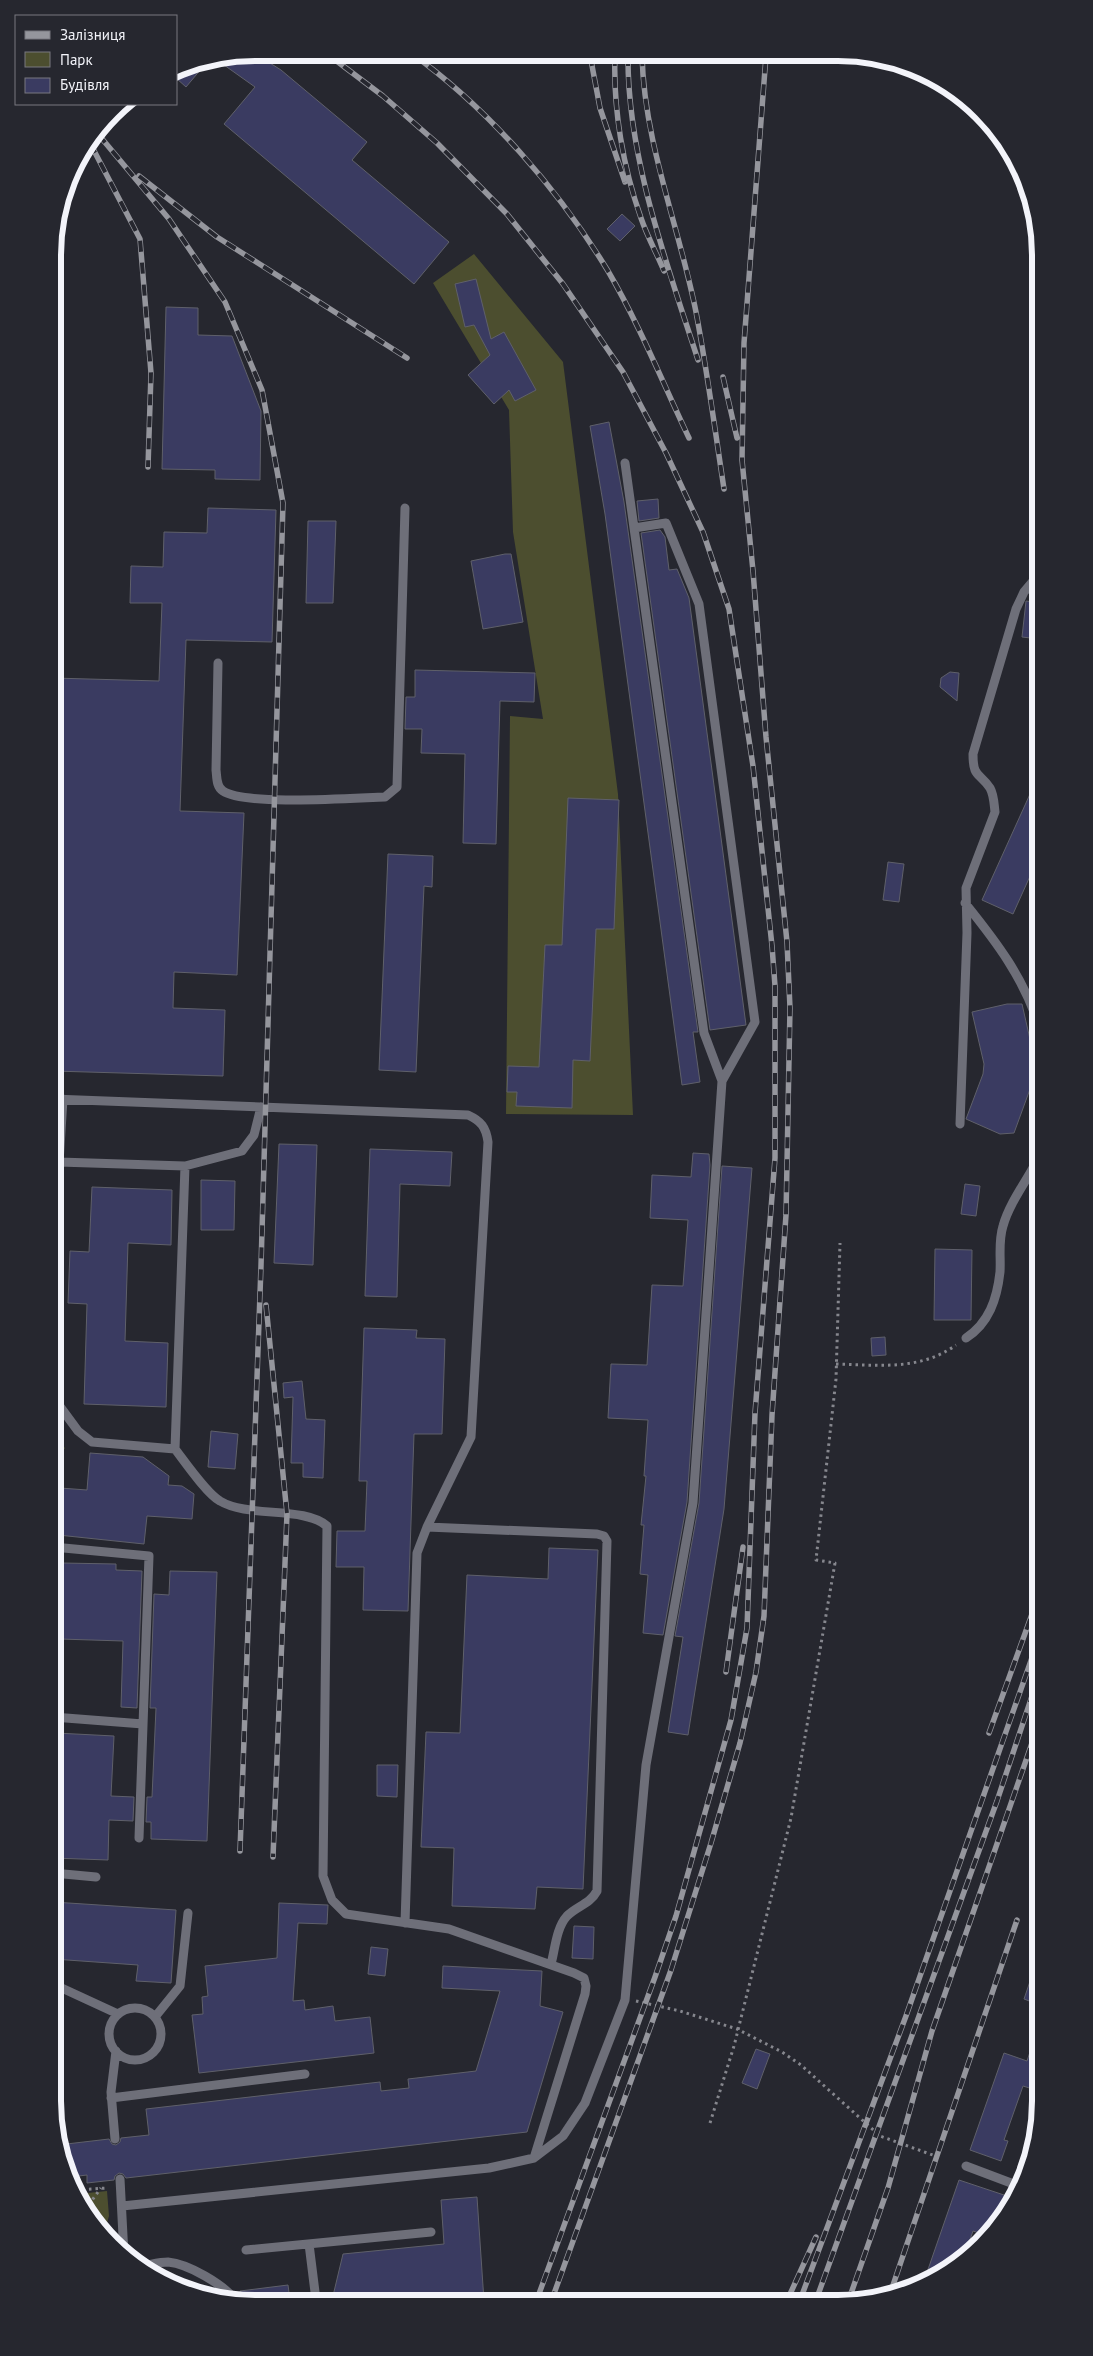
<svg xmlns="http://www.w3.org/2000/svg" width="1093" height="2356" font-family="'PT Sans',sans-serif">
  <rect width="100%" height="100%" fill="#26272f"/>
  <path fill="#4c4e2f" d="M474 254 563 362 618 794 633 1115 506 1114 510 716 543 719 513 532 509 410 433 283Z
    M53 1436 65 1448 53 1464Z
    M107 2191 109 2216 104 2233 87 2213 78 2194Z
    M165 2282 196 2284 214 2299 166 2283Z"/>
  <path fill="#3a3b61" stroke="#5f606a" d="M254 53 281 70 367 142 352 160 449 242 414 284 224 124 255 87 217 60Z
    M207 62 186 87 176 78 178 68Z
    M622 214 635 226 620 241 607 229Z
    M476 279 491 339 504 332 536 390 515 401 509 390 494 404 468 375 490 355 474 325 465 327 455 284Z
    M166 307 198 308V335L232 336 261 411 260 480 215 479V470L162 469Z
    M609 422 624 502 698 1032H693L700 1082 682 1085 605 514 590 426Z
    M658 499 659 518 639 521 637 501Z
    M208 508 276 510 272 642 186 640 180 811 244 813 237 975 174 972 173 1008 225 1010 223 1076 53 1071V678L159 681 162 603H130L131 566 163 567 164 532 207 533Z
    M308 521H336L333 603H306Z
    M660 530 665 537 669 570 677 569 689 598 746 1025 710 1030 641 533Z
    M505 554H511L523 622 483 629 471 561Z
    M1026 601 1040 603 1039 639 1022 637Z
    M415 670 535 673 534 702 500 701 496 844 463 843 465 754 421 753 422 729H405L406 697H415Z
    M950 672 959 673 957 701 940 687 941 678Z
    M1040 772V854L1013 914 982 900Z
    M568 798 619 800 614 929H596L590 1061 573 1060 572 1108 516 1106 517 1092H507L508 1066 539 1067 545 945H562Z
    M388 854 433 856 432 887 424 886 416 1072 379 1070Z
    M888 862 904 864 899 902 883 900Z
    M1007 1004H1022L1037 1070 1014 1133 1000 1134 966 1119 983 1074 984 1064 972 1012Z
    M279 1144 317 1145 313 1265 274 1263Z
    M370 1149 452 1152 450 1186 400 1184 397 1297 365 1296Z
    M693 1153 709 1154 710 1165 687 1502 663 1635 643 1633 648 1575 640 1574 644 1525H641L646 1476H644L648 1420 608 1418 611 1364 647 1365 652 1285 683 1286 688 1220 650 1218 652 1175 691 1177Z
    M722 1166 752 1168 724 1509 688 1735 668 1732 683 1637 675 1636 699 1503Z
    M201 1180 235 1181 234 1230H201Z
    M965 1184 980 1186 976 1216 961 1214Z
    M92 1187 172 1190 171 1245 128 1243 125 1341 168 1343 166 1407 84 1404 87 1304 68 1303 70 1251 89 1252Z
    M935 1249 972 1250 971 1320H934Z
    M364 1328 417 1330 416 1338 445 1339 442 1434H414L408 1611 363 1610 364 1567H336L337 1531H365L367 1481H359Z
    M885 1337 886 1355 872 1356 871 1338Z
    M302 1381 306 1419 325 1420 323 1478 303 1477V1463H291L293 1397 284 1398 283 1383Z
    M211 1431 238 1434 235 1469 208 1467Z
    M90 1453 143 1457 169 1476 168 1485 182 1486 194 1494 192 1519 147 1516 144 1544 58 1535 60 1488 87 1490Z
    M549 1548 598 1550 583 1889 537 1887 535 1909 452 1906 454 1848 421 1847 426 1732 460 1733 467 1575 548 1579Z
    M62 1563 116 1564V1570L142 1571 137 1708 121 1707 123 1641 60 1639Z
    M170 1571 217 1572 207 1841 151 1839V1822H146L147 1797H152L156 1708H150L154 1594 169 1595Z
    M56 1733 114 1736 111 1796 134 1797 133 1821 109 1820 108 1860 53 1858Z
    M377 1765H398L397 1797 377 1796Z
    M53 1902 176 1910 171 1983 136 1981 138 1965 53 1959Z
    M279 1903 328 1905 327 1924 298 1923 293 2001 304 2000 305 2010 333 2006 335 2021 370 2017 374 2053 199 2073 192 2015 203 2014 202 1997 208 1996 205 1966 277 1958Z
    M574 1926 594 1927 593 1959 572 1958Z
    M371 1947 388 1949 385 1976 368 1974Z
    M1038 1958H1040V2005L1024 1999Z
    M443 1966 542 1971 540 2006 563 2012 527 2132 126 2178 123 2174 119 2173 115 2176 114 2180 87 2183V2175L70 2177 59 2153 58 2145 109 2139 112 2144 116 2145 120 2142 121 2138 149 2135 146 2109 380 2082 381 2091 409 2088 408 2079 476 2071 500 1991 442 1988Z
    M1038 2028 1040 2029V2077L1036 2090 1023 2086 1004 2140 1008 2141 1001 2161 970 2150 1004 2053 1027 2061Z
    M756 2049 770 2054 757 2089 742 2083Z
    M959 2180 1013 2198 990 2234 988 2236 973 2231 964 2257 950 2269 924 2281Z
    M477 2197 484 2301 332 2300 343 2254 444 2244 441 2200Z
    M288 2285 290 2300H242L241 2296 240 2291Z"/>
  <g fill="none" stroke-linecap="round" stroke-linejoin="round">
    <path stroke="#86878e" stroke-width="3" stroke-dasharray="2.5 4" stroke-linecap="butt" d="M836 1364C878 1365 920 1371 956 1345
      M636 2001 680 2011 737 2029 782 2052 801 2065 880 2136 941 2158
      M710 2123 734 2046 791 1818 835 1563 816 1560 836 1379 840 1243
      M76 2190 107 2188
      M85 2210 101 2188"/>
    <path stroke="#6e6f79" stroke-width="9" d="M634 528 666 523 699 604 755 1022 722 1081
      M218 663 216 770C217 777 216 787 223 791 245 806 354 798 385 797L397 787 405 508
      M965 903C998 944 1023 977 1040 1028
      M53 1099 468 1115C481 1121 486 1127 488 1142L471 1437 427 1527 417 1553 405 1923
      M960 1124 967 933 966 888 995 812C994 804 994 795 990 788 979 772 973 778 973 754L1016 609 1024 592 1040 573
      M59 1162 185 1166 242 1151 254 1135 261 1107
      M53 1259 63 1099
      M966 1338C989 1323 997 1299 1000 1272 1001 1257 998 1242 1003 1226 1010 1201 1029 1178 1040 1155
      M53 1397 78 1431 92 1442 175 1449C185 1462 207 1494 220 1501 248 1518 304 1506 327 1526L323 1876 332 1900 346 1914 449 1929 574 1973 584 1978 586 1986 585 1994 534 2158
      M175 1449 185 1166
      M427 1527 597 1534 604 1536 607 1541 597 1891C590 1904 577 1906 567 1916 556 1928 555 1950 551 1964
      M53 1547 149 1556 139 1838
      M53 1717 143 1724
      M53 1873 96 1877
      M53 1984 118 2014
      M109 2034a26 26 0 1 1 52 0a26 26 0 1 1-52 0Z
      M155 2017 180 1986 188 1913
      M111 2098 305 2074
      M115 2139 111 2092 116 2051
      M966 2166 1011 2183 1019 2188
      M120 2179 124 2255
      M122 2206 489 2168 534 2158 563 2136 585 2103 625 2000 646 1765 693 1503 722 1081 704 1033 625 463
      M309 2244 316 2300
      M246 2250 431 2232
      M141 2266C149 2265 159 2262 168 2262 189 2264 222 2284 236 2300"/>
    <defs>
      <path id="rail" d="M326 53 383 96 437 143 507 214 563 284 623 372 666 453 703 532 729 609 753 766 772 946 775 986V1158L755 1413 747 1628 731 1720 676 1916 655 1977 536 2302
        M411 53C488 108 559 190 608 271 639 324 663 383 689 438
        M590 55 600 108 625 182
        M615 55C613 109 623 167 641 218 647 236 657 254 664 271
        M628 55C627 157 667 264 698 360
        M642 55C644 143 679 226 696 312 707 370 715 430 724 489
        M98 134 169 219 225 302 262 390 283 503 261 1266 240 1851
        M90 143 140 239 151 373 148 467
        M139 176 217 237 407 358
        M723 377 737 438
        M266 1305 287 1514 273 1857
        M726 1672 743 1547
        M989 1733 1040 1592
        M889 2297 1017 1920
        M551 2302 671 1970 711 1843 740 1743 756 1672 764 1616 772 1415 786 1215 790 1008 787 942 766 737 753 571 742 460 744 343 766 56
        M848 2302 888 2188 932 2031 1040 1720
        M786 2303 816 2237
        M799 2303 906 2016 1040 1635
        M815 2303 997 1801 1040 1672"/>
    </defs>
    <use href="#rail" stroke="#95969d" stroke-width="5.5"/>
    <use href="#rail" stroke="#26272f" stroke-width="4" stroke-dasharray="11" stroke-linecap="butt"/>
  </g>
  <path d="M0 0H1093V2356H0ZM255 61H838A194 194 0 0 1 1032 255V2101A194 194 0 0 1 838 2295H255A194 194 0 0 1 61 2101V255A194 194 0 0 1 255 61Z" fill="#26272f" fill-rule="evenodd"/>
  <path fill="none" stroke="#f3f4fa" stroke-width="6" d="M255 61H838A194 194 0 0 1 1032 255V2101A194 194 0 0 1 838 2295H255A194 194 0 0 1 61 2101V255A194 194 0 0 1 255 61Z"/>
  <rect x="15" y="15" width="162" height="90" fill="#26272f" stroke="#787980"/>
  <rect x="25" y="31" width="25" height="8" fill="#95969d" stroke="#787980"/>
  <text x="60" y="40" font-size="15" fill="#f3f4fa">Залізниця</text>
  <rect x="25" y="52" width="25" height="15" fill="#4c4e2f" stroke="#787980"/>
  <text x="60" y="65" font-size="15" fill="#f3f4fa">Парк</text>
  <rect x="25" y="78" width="25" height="15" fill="#3a3b61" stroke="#787980"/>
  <text x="60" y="90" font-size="15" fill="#f3f4fa">Будівля</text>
</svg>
